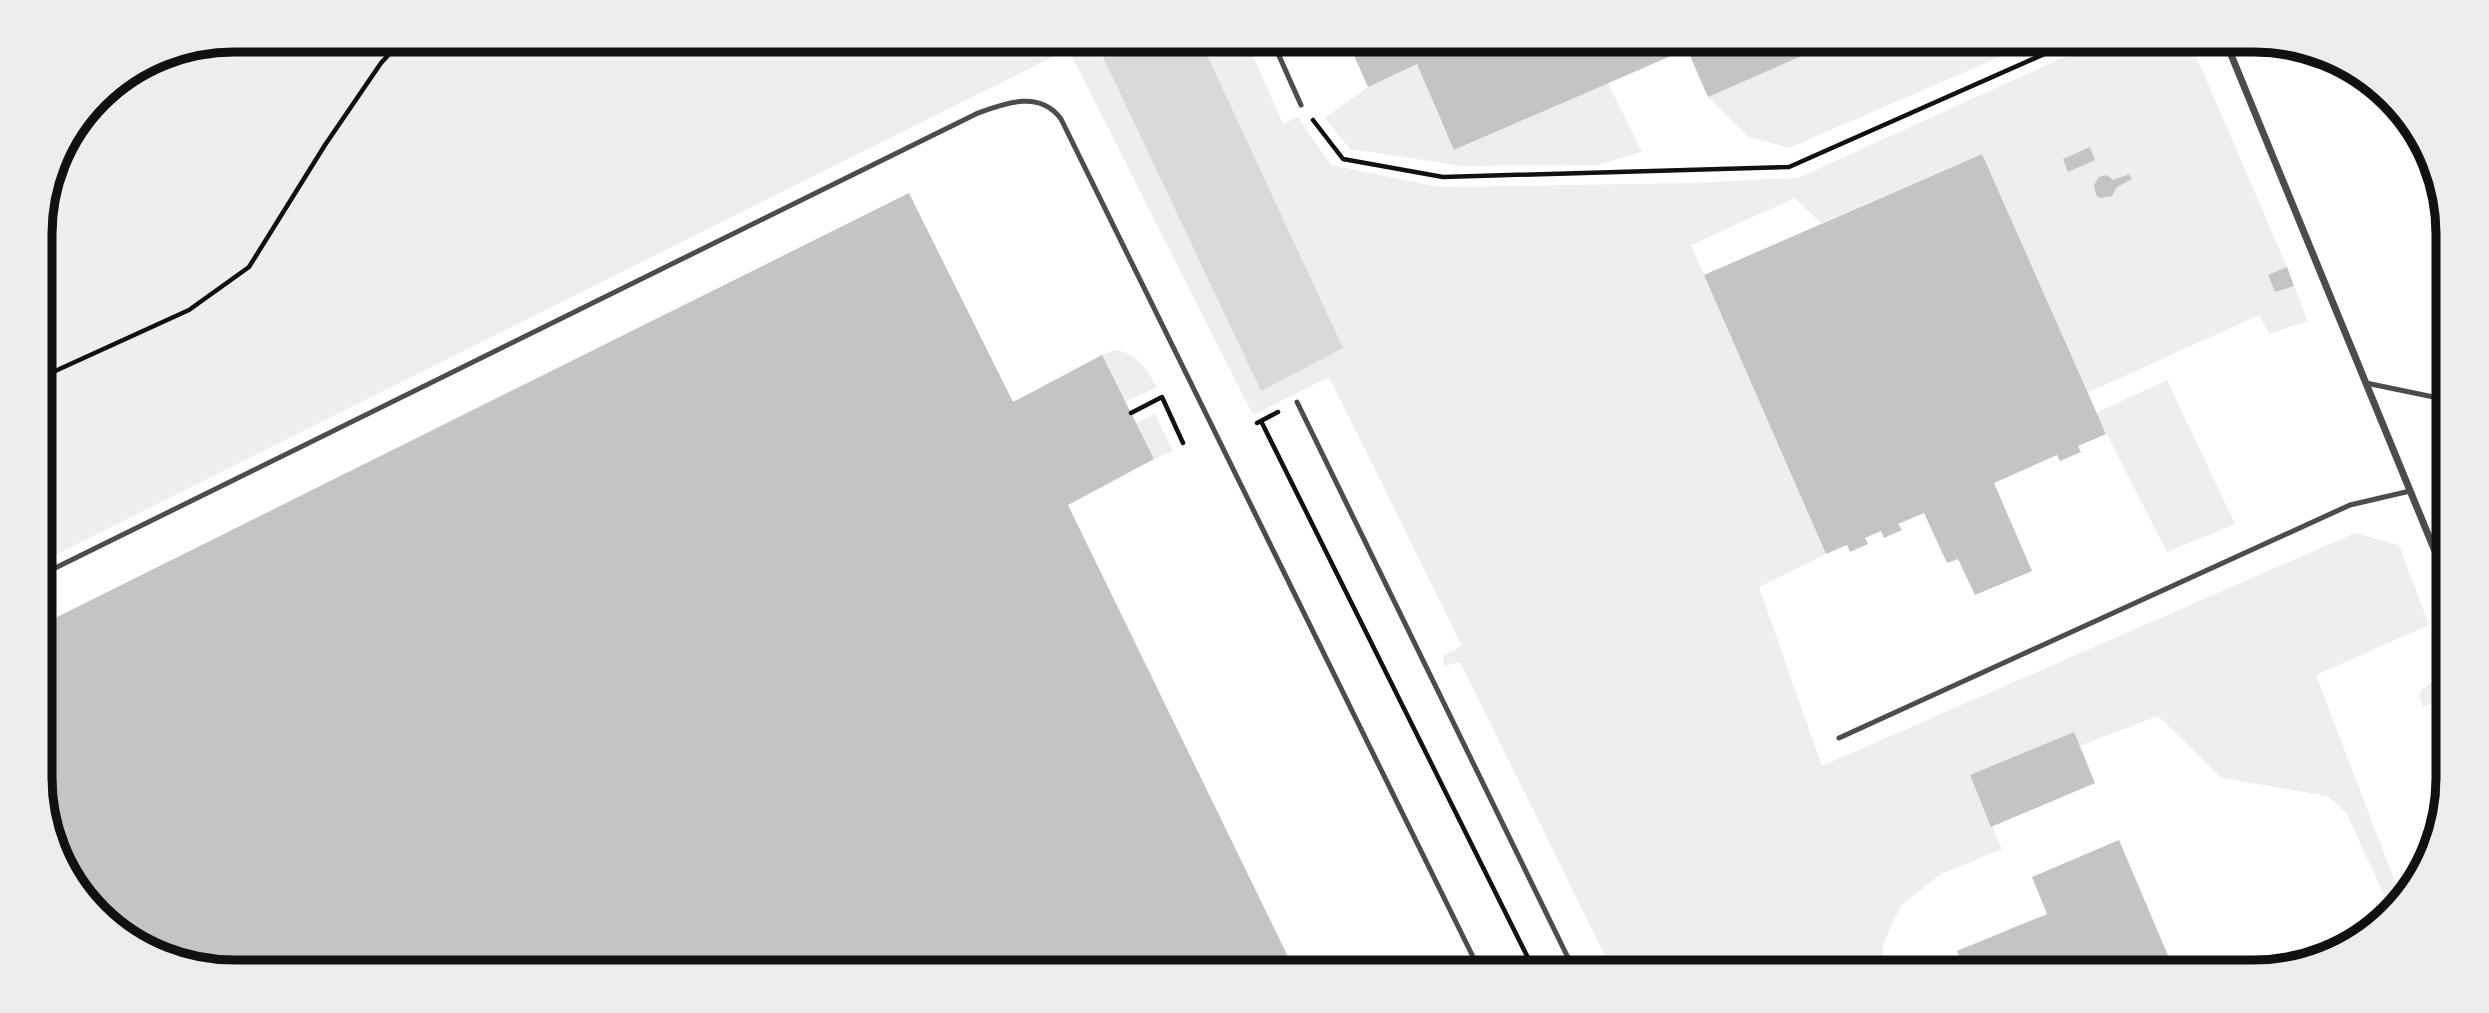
<svg xmlns="http://www.w3.org/2000/svg" width="2489" height="1013" font-family="'Libre Baskerville',serif">
  <rect width="100%" height="100%" fill="#fff"/>
  <path fill="#eee" d="M234 40H1246L1283 124 1298 117 1331 165 1440 187 1691 183 1798 178 2102 40H2189L2287 267 2268 276 2275 292 2294 286 2308 321 2269 334 2259 315 2087 393 1981 154 1821 223 1795 198 1691 245 1826 554 1759 587 1822 766 2355 533 2399 545 2429 625 2316 675 2400 895 2390 908 2346 812 2327 796 2222 778 2158 716 2079 746 2073 732 1970 775 2002 849 1941 874 1901 905 1883 944V972H1613L1460 662 1444 666 1443 656 1462 646 1329 377 1253 415 1068 49 43 561 41 221 60 149 106 89 160 55Z
    M1836 40H2024L2025 46 1789 148 1749 137 1708 97Z
    M1417 64 1455 150 1608 83 1642 152 1597 165 1462 166 1350 149 1325 118 1368 87Z
    M1115 350C1138 353 1146 369 1157 387L1125 402 1102 355Z
    M2167 380 2235 524 2167 552 2096 413Z
    M1155 414 1173 451 1154 459 1136 423Z
    M2448 681 2449 733 2435 702 2423 707 2419 697 2421 690 2431 683Z"/>
  <path fill="#d9d9d9" d="M1099 40H1200L1343 348 1261 391 1096 42Z"/>
  <path fill="#c4c4c4" d="M1347 40H1838L1708 97 1687 49 1454 150 1417 64 1368 87Z
    M2090 147 2095 160 2068 172 2063 159Z
    M1982 154 2106 434 2078 446 2081 452 2060 461 2057 455 1994 483 2032 571 1975 595 1958 559 1947 563 1924 513 1898 524 1902 530 1884 538 1881 531 1865 538 1868 544 1850 552 1847 545 1826 554 1704 275Z
    M2129 174 2132 179 2117 187 2112 196 2100 198 2096 195 2094 185 2099 177 2107 175 2113 180Z
    M909 193 1013 402 1102 355 1154 459 1068 505 1296 973H234L171 962 88 906 44 816 43 624Z
    M2287 267 2294 286 2275 292 2268 275Z
    M2074 732 2095 783 1991 827 1970 775Z
    M2119 840 2175 972H1966L1957 951 2047 914 2032 877Z"/>
  <g fill="none" stroke-linecap="round" stroke-linejoin="round">
    <path stroke="#111" stroke-width="4.5" d="M1313 120 1343 159 1443 177 1789 167 2076 40
      M42 377 189 310 249 267 325 145 381 63 402 40
      M1131 413 1162 397 1183 443
      M1261 421 1535 972
      M1257 423 1278 412"/>
    <path stroke="#4c4c4c" stroke-width="5" d="M1272 40 1301 105
      M2366 383 2448 400
      M1297 402 1575 972
      M43 574 978 113C1006 103 1040 90 1061 119L1481 973
      M1839 738 2350 505 2410 491"/>
    <path stroke="#4c4c4c" stroke-width="7" d="M2225 40 2448 583"/>
  </g>
  <path d="M0 0H2489V1013H0ZM234 52H2254A182 182 0 0 1 2436 234V778A182 182 0 0 1 2254 960H234A182 182 0 0 1 52 778V234A182 182 0 0 1 234 52Z" fill="#ececec" fill-rule="evenodd"/>
  <path fill="none" stroke="#111" stroke-width="9" d="M234 52H2254A182 182 0 0 1 2436 234V778A182 182 0 0 1 2254 960H234A182 182 0 0 1 52 778V234A182 182 0 0 1 234 52Z"/>
</svg>
